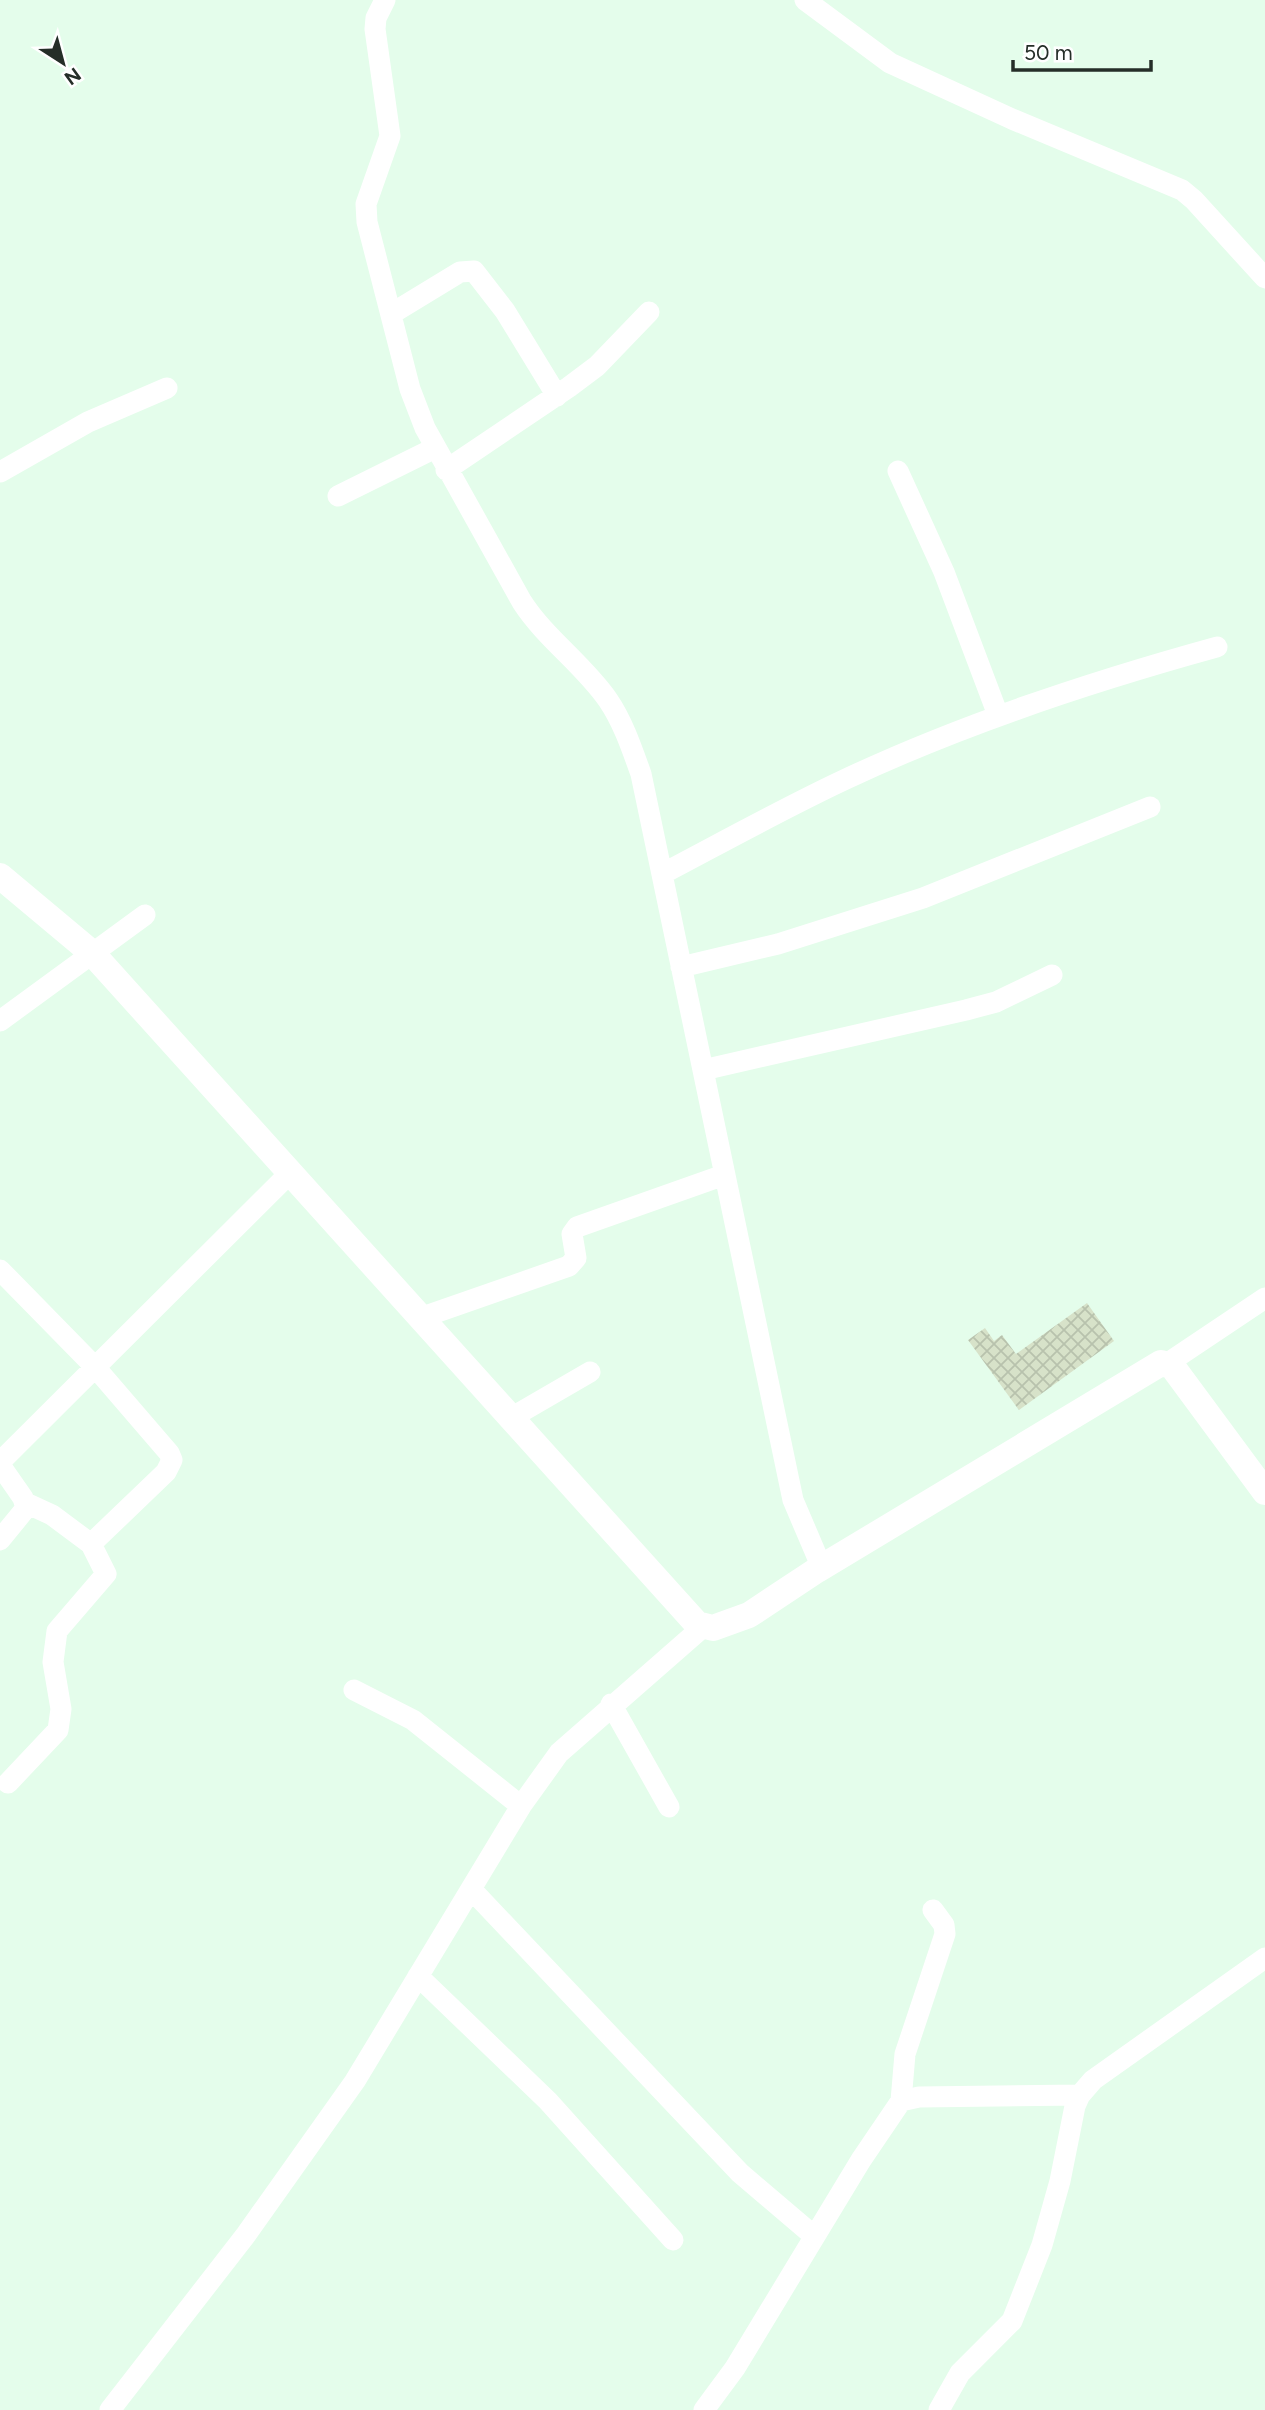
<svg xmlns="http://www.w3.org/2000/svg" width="1265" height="2410" font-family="Figtree,sans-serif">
  <defs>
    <pattern id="building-cross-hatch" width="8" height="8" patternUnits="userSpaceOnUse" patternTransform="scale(1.75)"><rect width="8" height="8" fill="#d7e2c9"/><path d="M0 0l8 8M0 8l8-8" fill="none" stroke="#b8c2ad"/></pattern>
  </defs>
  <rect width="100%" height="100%" fill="#e4fdeb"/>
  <path fill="url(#building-cross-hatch)" d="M1087 1303 1114 1341 1019 1410 968 1340 985 1328 994 1341 1002 1335 1016 1354Z"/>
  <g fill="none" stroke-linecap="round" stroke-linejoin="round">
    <path stroke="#fff" stroke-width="21" d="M385 0 376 18 375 29 390 136 366 204 367 222 410 389 425 428 522 602C546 639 583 664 608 700 623 722 632 749 641 774L793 1500 822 1568
      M805 0 890 63 1012 119 1182 190 1194 200 1265 278
      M391 314 460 272 474 271 505 311 557 396
      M446 470 569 387 597 366 649 312
      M898 471 944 572 998 715
      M0 472 88 422 167 388
      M338 496 435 448
      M662 874C723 842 784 808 846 779 965 723 1090 682 1217 647
      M681 967 778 944 923 898 1150 807
      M0 1021 145 915
      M703 1070 966 1010 996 1002 1052 975
      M0 1270 95 1367 169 1453 172 1460 166 1472 91 1544 106 1574 57 1631 53 1662 61 1709 58 1730 8 1783
      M420 1318 569 1266 576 1258 572 1234 577 1227 724 1175
      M1168 1363 1265 1298
      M509 1419 590 1372
      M0 1462 289 1174
      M0 1465 23 1498 26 1508 0 1540
      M26 1503 52 1515 91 1544
      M354 1690 413 1720 521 1806
      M611 1704 669 1807
      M471 1889 740 2173 814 2236
      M418 1976 548 2101 673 2240
      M901 2101 905 2054 945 1934 944 1925 933 1910
      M110 2410 245 2236 355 2081 521 1806 559 1753 704 1626
      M704 2410 735 2368 861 2160 901 2101 919 2097 1080 2095
      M939 2410 960 2373 1012 2321 1042 2245 1060 2181 1075 2106 1080 2095 1093 2080 1265 1958"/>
    <path stroke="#fff" stroke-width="26" d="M0 876 92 953 697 1624 713 1628 749 1615 817 1570 1161 1363 1172 1366 1265 1492"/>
  </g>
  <g transform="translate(63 63) rotate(144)" stroke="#ffffff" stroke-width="5" paint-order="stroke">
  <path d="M0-5L12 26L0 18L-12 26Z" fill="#252e28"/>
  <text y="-10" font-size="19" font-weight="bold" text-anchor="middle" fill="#252e28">N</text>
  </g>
  <path d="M1013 60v10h138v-10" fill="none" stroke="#252e28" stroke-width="3.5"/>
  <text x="1024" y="60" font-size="21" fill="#252e28" stroke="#ffffff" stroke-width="5" paint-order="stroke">50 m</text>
</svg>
